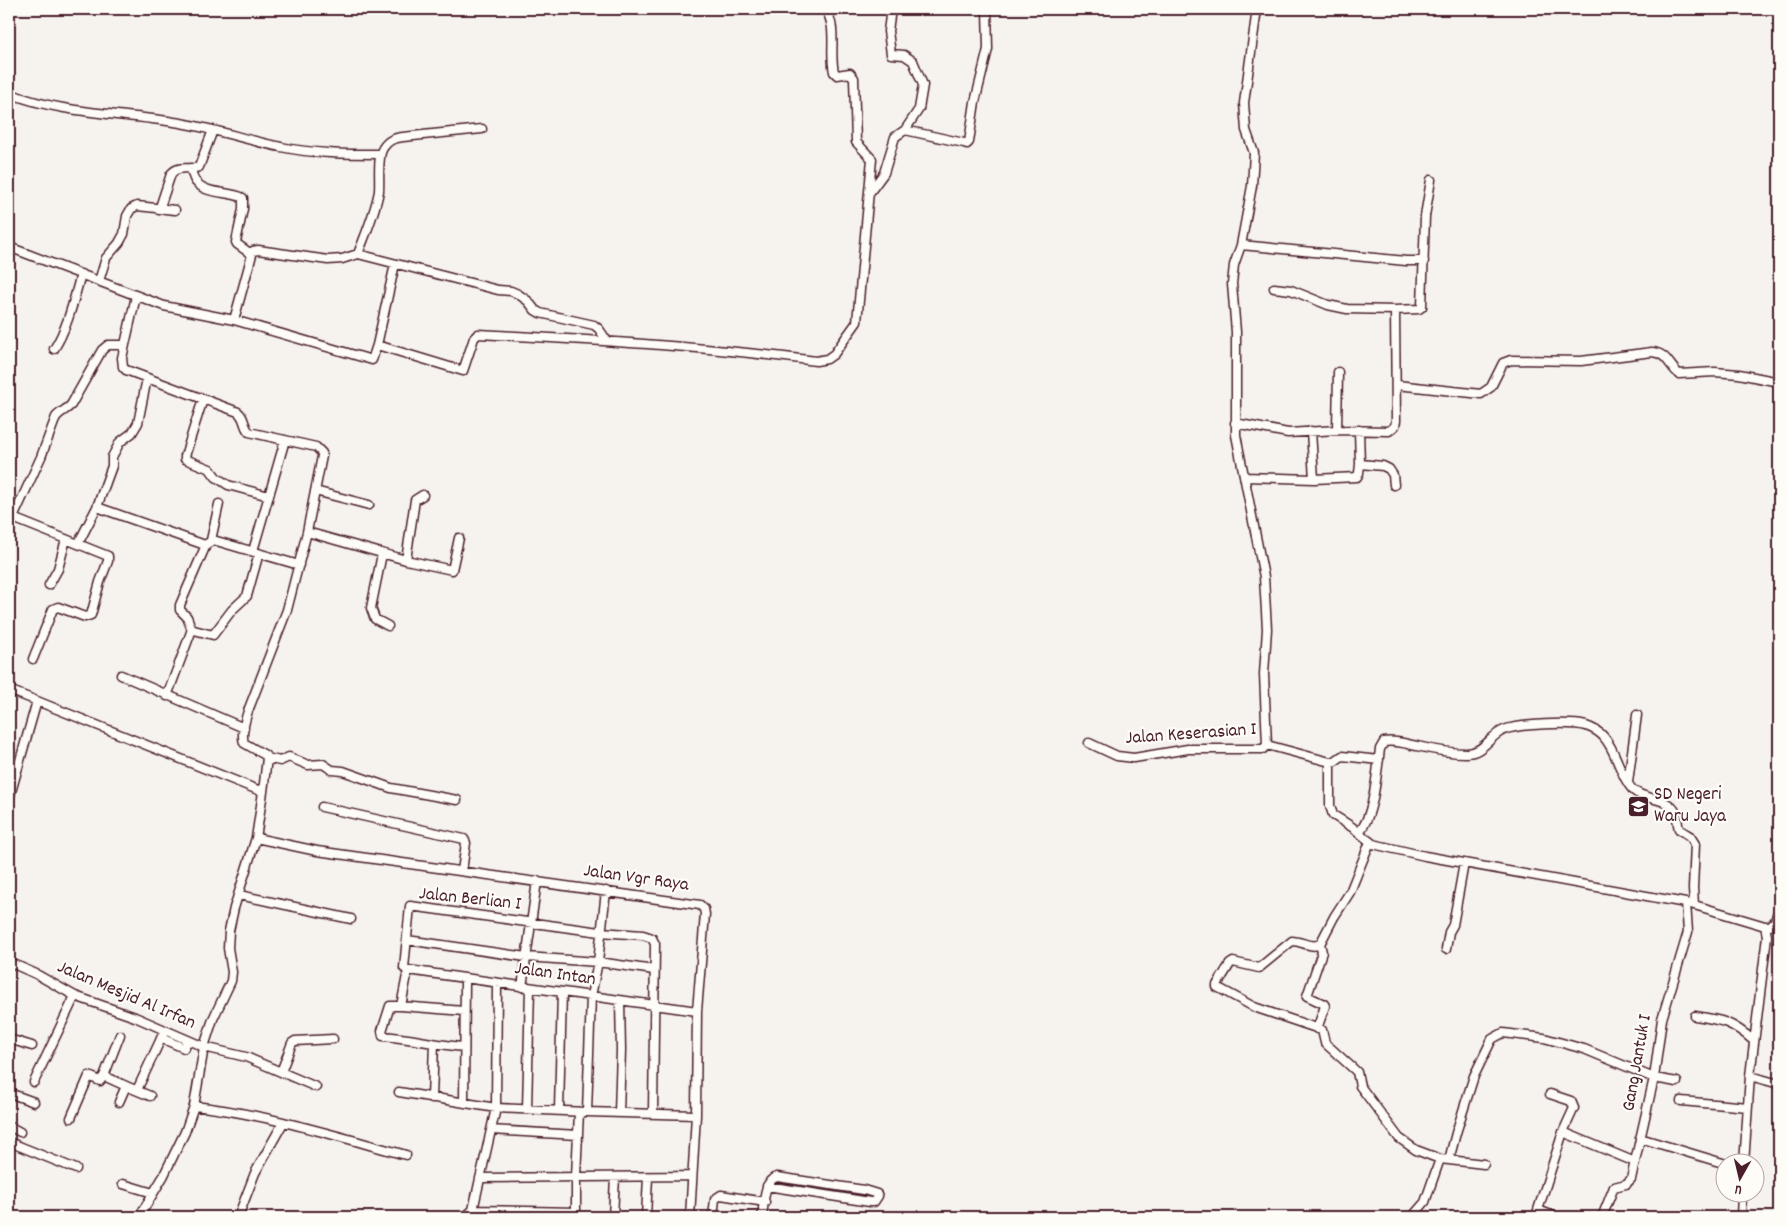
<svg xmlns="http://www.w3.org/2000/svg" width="1788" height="1226" font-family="Dekko,sans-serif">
  <rect width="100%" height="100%" fill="#f6f3ef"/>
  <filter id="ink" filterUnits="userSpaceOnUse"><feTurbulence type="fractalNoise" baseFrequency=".02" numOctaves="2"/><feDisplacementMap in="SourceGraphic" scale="10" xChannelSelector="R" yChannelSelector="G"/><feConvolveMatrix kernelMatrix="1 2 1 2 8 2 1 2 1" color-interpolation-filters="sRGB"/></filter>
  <g filter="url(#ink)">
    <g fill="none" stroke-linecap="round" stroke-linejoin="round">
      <defs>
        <path id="minor" d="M1257 9 1244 103 1246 130 1254 153 1252 186 1241 245 1234 265 1232 284 1236 332V435L1264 577 1267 629 1264 674 1267 745 1330 762V806L1333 815 1352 827 1373 844 1425 856 1691 904 1765 926H1770L1775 921 1779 908
          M9 93C61 114 119 113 174 122 210 127 245 140 281 147 313 154 348 154 380 154
          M905 130 964 143 967 144 969 142 975 102 988 49 987 9
          M191 168C192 173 193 180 197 183 208 195 230 191 243 198V209L236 242 237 244 251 254
          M870 192 884 173 895 137 905 130 919 109 923 85 913 61 904 55 891 54 888 31 891 9
          M159 210 171 174C179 164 189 171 199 167L213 130
          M1241 245 1406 261H1424
          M9 247 164 306 234 320 372 360 377 345 463 371 474 338 478 334C591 340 704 346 816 361L827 359 834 354 857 322 872 159 856 142 854 78 850 73 837 75 834 72C829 51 838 27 825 9
          M358 254C366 233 375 213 379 191 380 179 377 157 383 148 388 140 394 138 403 137L482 129
          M99 281 106 258 119 243 124 234 127 216 131 209 137 206 175 210
          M1274 288 1291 290 1328 305 1347 309 1395 310
          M136 296 122 358 123 367 126 370 238 412C246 419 243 426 249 432L316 447 322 453V456L307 532 287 610 248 711C245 721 241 733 244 743L265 755 267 758 263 792 256 838 234 908 229 931 228 948 232 972 231 981 213 1019 204 1047 194 1106 185 1132 163 1177 139 1217
          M234 320 253 251 258 250 328 260 342 259 358 254 498 290 511 291 518 294 528 301 535 310 540 313 594 325 599 329 607 341
          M377 345 395 264
          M54 349C68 327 74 299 81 274
          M1397 385 1481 394 1491 387 1503 363 1511 360 1581 361 1652 352C1667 353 1669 366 1679 374L1715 372 1739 374 1779 382
          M203 399 185 456V459L210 469 216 477 228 485 269 496
          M1235 423 1288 433 1337 430 1389 431 1395 426 1396 421 1395 310 1419 309 1422 307 1425 216 1431 180
          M1337 430 1338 372
          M1359 430 1360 464 1383 466 1389 469 1393 475 1394 485
          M1245 477 1314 479 1311 431
          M1314 479 1357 477 1359 473 1360 464
          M315 491 369 505
          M97 507 205 545 213 540 299 565
          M9 517 13 518 41 457 56 417C60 412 66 410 71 405L102 350 108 345H125
          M13 518 108 556V561L100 582 91 615 85 617 58 607 53 609 33 659
          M307 532 406 560 415 500 423 495
          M211 540 219 504
          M78 544 97 507 112 466V457L120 442 132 433 138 423 147 378
          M253 551 285 440
          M382 554 371 608 375 619 388 626
          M406 560 452 570 459 538
          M49 585 58 569 66 539
          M192 630 187 617 180 610V605L206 545
          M121 675 244 728
          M9 690 37 701 9 799
          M167 696 191 632 194 630 213 635 232 610 247 596 259 553
          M37 701 263 792
          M1089 743 1117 756 1134 758 1188 749H1263L1267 745
          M267 758 280 761 289 757 308 765 323 764 332 770 343 771 391 788 457 800
          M1330 762 1335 761 1342 756 1379 760
          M1628 782 1637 715
          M322 807 464 839 466 843 462 871
          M1359 832C1374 817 1377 771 1380 749L1384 742C1395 740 1407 744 1417 746 1434 750 1450 753 1466 753 1484 753 1489 736 1504 730 1518 724 1571 722 1586 726 1592 728 1598 731 1603 736 1617 751 1619 774 1632 789 1643 801 1666 796 1675 811 1678 817 1677 823 1679 829L1690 836 1695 844 1693 888 1694 905
          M256 838 317 851 700 905 704 909 705 914 697 1011 696 1115 690 1217
          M239 895 351 919
          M407 940 526 957 598 962 654 970
          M1320 944C1312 949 1302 941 1292 941L1259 968 1233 962 1230 964 1217 985V987L1254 1007 1322 1030 1325 1043 1357 1072 1360 1086 1399 1138 1416 1150 1440 1159 1484 1164
          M1446 949 1449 932 1453 925 1464 863
          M9 962 36 974 75 996 135 1017 204 1047 246 1057 316 1087
          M408 970 404 968 410 906 600 932 643 935 652 938 655 944 653 1114
          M408 970 697 1011
          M408 970 401 1006 464 1011
          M522 987 537 881
          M401 1006H390L382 1031 383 1036C411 1038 437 1045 464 1047
          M1695 1016C1723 1020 1732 1022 1754 1041
          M1317 1029 1325 1006 1324 1004 1307 996 1322 952 1320 944 1334 917 1350 892 1370 842
          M120 1035 104 1076 126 1086
          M161 1038 184 1048 188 1040
          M9 1039 32 1046
          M281 1072 292 1043 295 1041 333 1039
          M1750 1076 1779 1084
          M34 1082 75 996
          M137 1090 165 1030
          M399 1092 496 1108 587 1112 696 1115
          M9 1093 34 1102
          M432 1098 434 1044
          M1681 1101 1748 1107
          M119 1102 126 1086 150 1096
          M464 1103 465 979
          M194 1106C266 1114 336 1136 406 1155
          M527 1109 530 988
          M559 1110 562 992
          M587 1112 591 996 598 962 606 891
          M619 1113 621 1050 620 1000
          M71 1118 89 1076 100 1081 104 1076
          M9 1126 20 1132
          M491 1130 578 1135
          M1563 1132 1635 1162
          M1640 1138 1726 1164
          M9 1142 76 1169
          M1449 1160 1456 1133 1474 1076 1492 1039 1503 1033 1544 1038 1584 1049 1654 1078 1677 1082
          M1744 1164 1750 1076 1767 936 1765 926
          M480 1178 692 1176
          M123 1184 153 1193
          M473 1210 576 1212
          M1538 1210 1563 1132 1574 1108 1571 1101 1550 1094
          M238 1217 255 1173 283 1123
          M465 1217 473 1210 496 1108 497 983
          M576 1217V1177L579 1112
          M613 1217 615 1177
          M646 1217 648 1177
          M713 1217 715 1199 721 1195 765 1202
          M762 1217C764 1206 763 1180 777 1177L864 1190 877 1194 878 1196 874 1202H870L767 1186
          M1412 1217 1425 1202 1440 1159
          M1536 1217 1538 1210 1556 1217
          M1602 1217 1614 1187 1626 1184 1631 1179 1654 1078 1662 1019 1688 932 1686 903
          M1741 1217 1742 1194"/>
      </defs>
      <use href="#minor" stroke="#4a1f2b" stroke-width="11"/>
      <use href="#minor" stroke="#fdfcf7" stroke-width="8"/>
    </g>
  </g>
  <defs>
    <symbol id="school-square" viewBox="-11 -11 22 22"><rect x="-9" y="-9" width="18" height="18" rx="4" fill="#4a1f2b" stroke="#fdfcf7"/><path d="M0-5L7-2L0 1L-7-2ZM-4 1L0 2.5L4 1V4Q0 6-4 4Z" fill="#fff"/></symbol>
  </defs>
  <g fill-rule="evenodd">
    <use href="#school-square" x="1626" y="794" width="25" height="25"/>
  </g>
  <g text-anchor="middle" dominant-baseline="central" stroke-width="4.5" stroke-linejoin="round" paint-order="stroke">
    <g font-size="19" fill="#4a1f2b" stroke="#fdfcf7">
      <text transform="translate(1191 735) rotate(-4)">Jalan Keserasian I</text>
      <text transform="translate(636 879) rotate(8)">Jalan Vgr Raya</text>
      <text transform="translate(470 900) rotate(6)">Jalan Berlian I</text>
      <text transform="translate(555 975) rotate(8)">Jalan Intan</text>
      <text transform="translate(126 996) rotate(23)">Jalan Mesjid Al Irfan</text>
      <text transform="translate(1638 1063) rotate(-80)">Gang Jantuk I</text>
    </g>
    <g font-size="19" fill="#4a1f2b" stroke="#fdfcf7" text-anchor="start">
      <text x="1654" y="795">SD Negeri<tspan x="1654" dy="22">Waru Jaya</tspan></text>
    </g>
  </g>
  <rect width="1788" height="1226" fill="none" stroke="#fdfcf7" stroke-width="30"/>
  <rect x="15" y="15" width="1758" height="1196" fill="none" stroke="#4a1f2b" stroke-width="2" filter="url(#ink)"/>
  <g transform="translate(1740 1178) rotate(188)"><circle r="24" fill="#fdfcf7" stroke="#b5a4a5"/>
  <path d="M0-4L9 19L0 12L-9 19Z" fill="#4a1f2b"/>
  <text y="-8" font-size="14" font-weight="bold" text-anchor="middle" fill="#4a1f2b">U</text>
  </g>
</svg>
